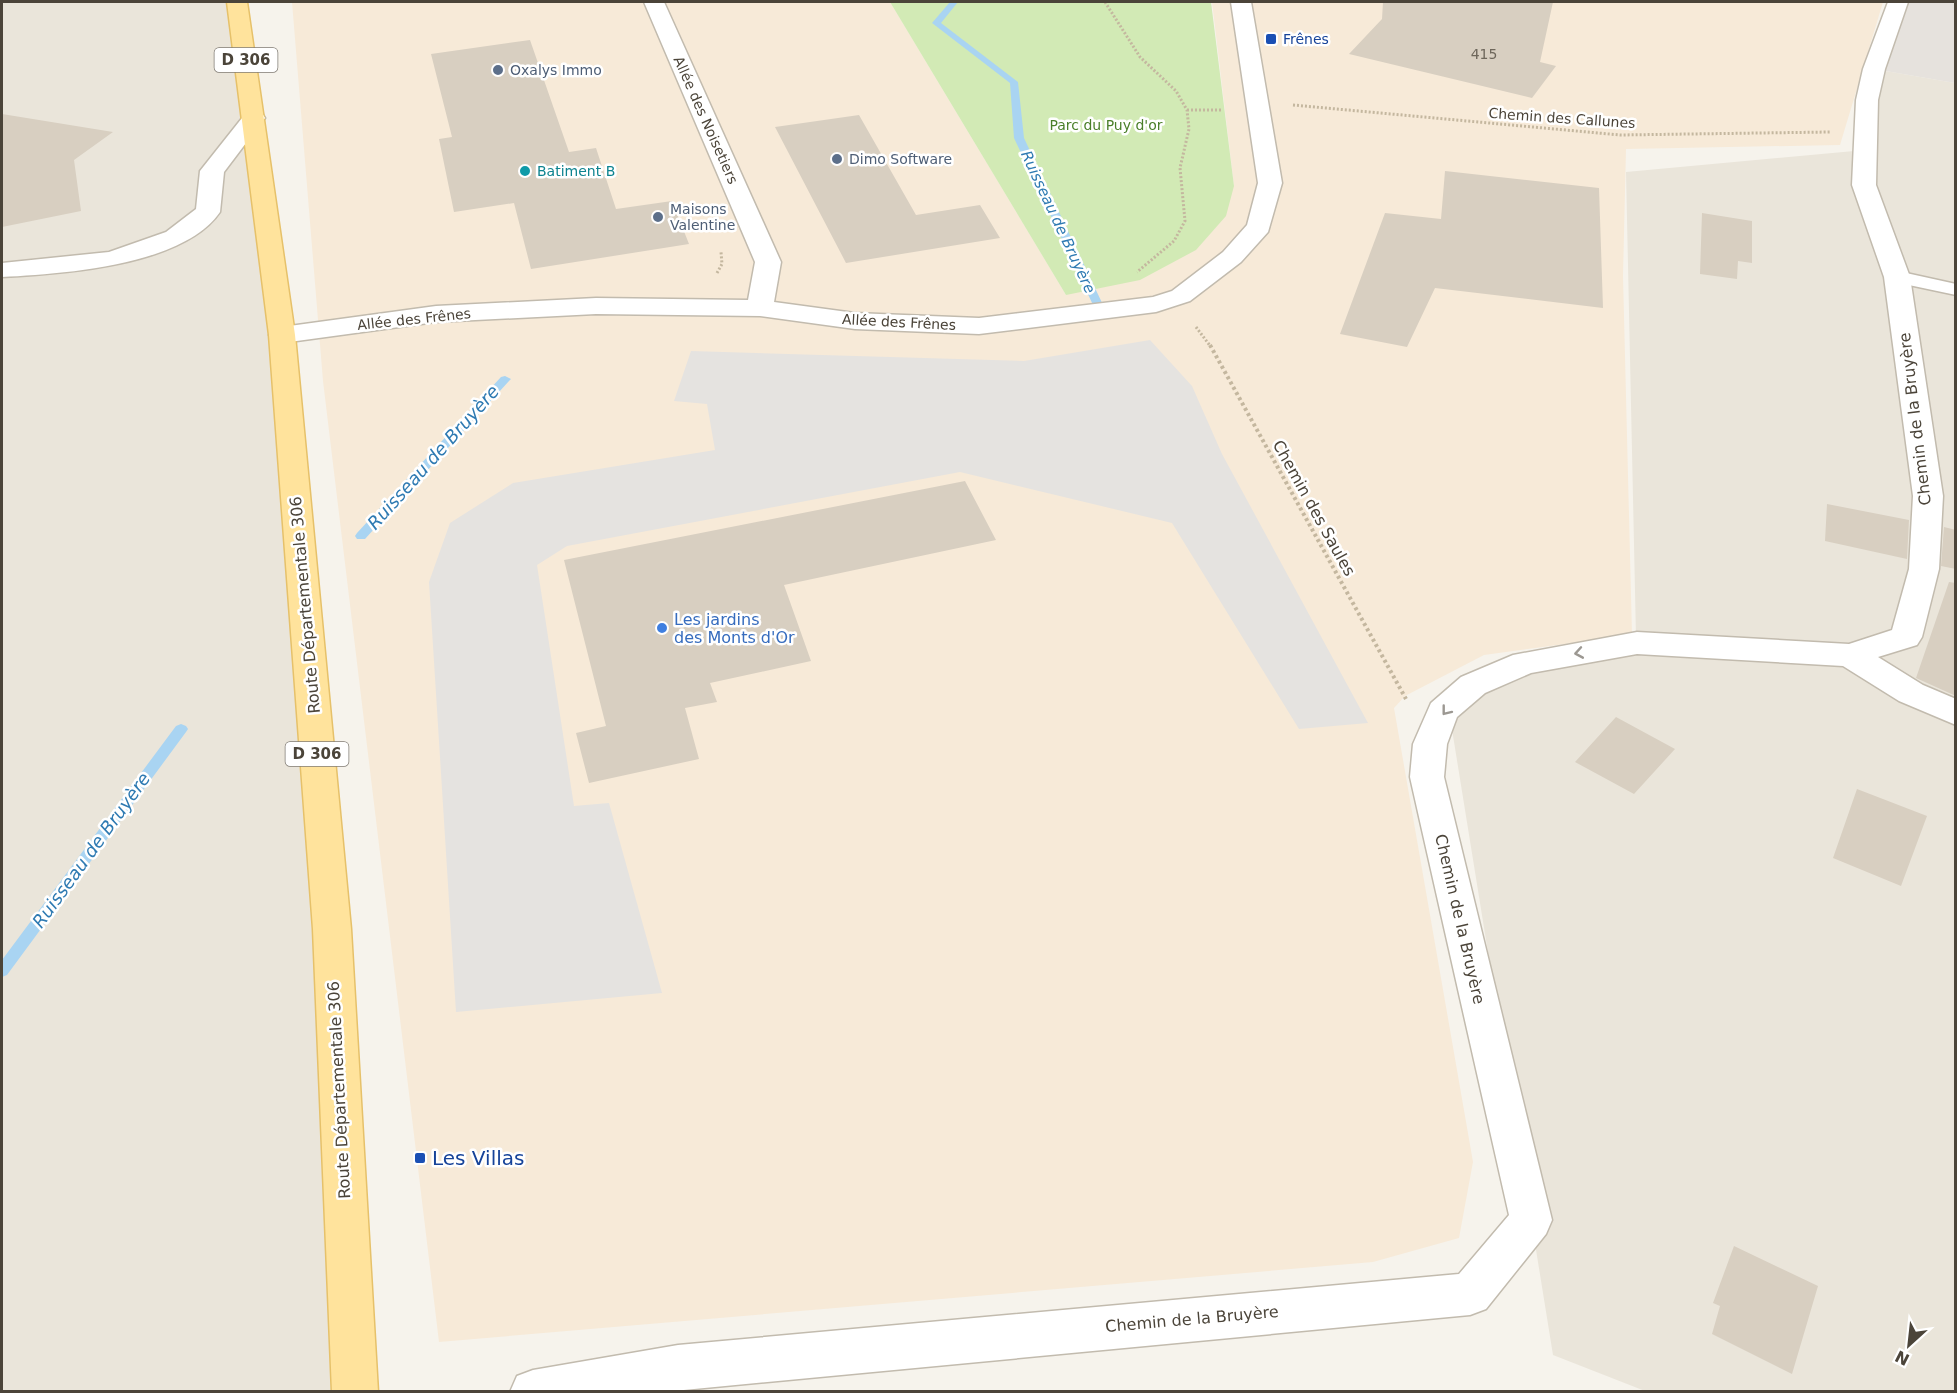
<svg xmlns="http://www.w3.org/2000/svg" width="1957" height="1393" font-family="'DejaVu Sans',sans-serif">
  <rect width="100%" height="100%" fill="#f6f3ec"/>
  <path fill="#eae5da" d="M2 2H238L258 144 355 1391 2 1392Z
    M1874 69 1955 83V1391H1645L1553 1355 1450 717 1525 658 1636 637 1626 172 1865 150Z"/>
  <path fill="#f7ead8" d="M292 2H890L1066 295 1234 186 1212 2H1883L1840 145 1626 149 1623 276 1632 635 1484 655 1405 696 1394 708 1473 1162 1459 1238 1373 1262 439 1342 323 381Z"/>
  <path fill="#e6e2dd" d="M1890 2H1955V83L1874 69Z"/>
  <path fill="#d2eab5" d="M890 2H1211L1234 186 1226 216 1196 250 1140 280 1066 295Z"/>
  <path fill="#e5e3e0" d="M1150 340 1192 386 1222 454 1368 723 1299 729 1172 523 960 472 567 546 537 565 574 806 609 803 662 993 456 1012 429 582 450 523 513 483 715 450 707 404 674 401 691 351 1024 361Z"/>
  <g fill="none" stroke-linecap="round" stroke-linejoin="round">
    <path fill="#a9d4f2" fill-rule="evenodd" d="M950 2H958L941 23 1018 82 1024 138 1104 307 1103 309H1095L1094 307 1014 138 1010 83 932 23Z
      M505 376 511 379 509 381 365 539H357L355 536 357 533 501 377Z
      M181 724 186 726 188 729 186 732 7 975 2 977V960L176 726Z"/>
  </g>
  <path fill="#d8cfc1" d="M1383 2H1553L1540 62 1556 66 1532 98 1349 54 1382 19Z
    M530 40 569 152 596 148 616 209 672 201 689 244 531 269 514 203 454 212 439 139 452 137 431 54Z
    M2 114 113 132 74 160 81 211 2 227Z
    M859 115 916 215 980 205 1000 238 846 263 775 127Z
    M1445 171 1599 188 1603 308 1435 288 1407 347 1340 334 1385 213 1441 219Z
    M1702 213 1752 221V263L1738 261 1737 279 1700 274Z
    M965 481 996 540 784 585 811 661 710 683 717 702 685 708 699 759 589 783 576 733 606 726 564 560Z
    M1827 504 1909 520 1907 559 1825 541Z
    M1944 527 1956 530V569L1941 566Z
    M1949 582 1956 583V696L1916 678Z
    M1616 717 1675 749 1634 794 1575 762Z
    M1857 789 1927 816 1901 886 1833 858Z
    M1734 1246 1818 1286 1792 1374 1712 1334 1720 1306 1713 1303Z"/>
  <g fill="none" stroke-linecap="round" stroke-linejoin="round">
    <defs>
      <path id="service" d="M1897 271 1956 284V295L1890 281 1888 277 1890 273Z"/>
      <path id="minor" d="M1888 2H1908L1885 69 1878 100 1876 185 1910 277 1943 496 1939 569 1922 637 1917 645 1878 657 1923 685 1956 699V725L1899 701 1843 666 1637 654 1531 673 1485 693 1457 717 1447 744 1444 777 1552 1220 1546 1234 1486 1309 1470 1315 663 1392H510L517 1376 533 1370 678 1345 1459 1274 1509 1215 1410 777 1413 744 1431 703 1461 677 1513 655 1637 632 1849 644 1892 630 1909 569 1913 496 1884 277 1852 185 1856 100 1863 69Z
        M254 111 262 113 265 118 224 172 220 212C183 266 62 274 2 277V263L109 252 166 232 196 209 200 171 246 113Z"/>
      <path id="tertiary" d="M644 2H664L781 262 774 302 855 313 979 318 1153 297 1172 291 1223 252 1247 225 1258 183 1231 2H1251L1282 183 1268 232 1241 262 1190 301 1156 312 979 334 855 329 760 316 596 314 436 322 282 343 273 341 269 335 273 329 282 327 436 306 596 298 748 300 755 262Z"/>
      <path id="primary" d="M227 2H247L295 335 351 929 378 1392H332L313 929 269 335Z"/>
    </defs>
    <use href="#service" stroke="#c2bbae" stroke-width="3"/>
    <use href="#minor" stroke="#c2bbae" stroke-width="3"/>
    <use href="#tertiary" stroke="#c2bbae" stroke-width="3"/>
    <use href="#primary" stroke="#e6c16a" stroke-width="3"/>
    <path stroke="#c4b79f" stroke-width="3" stroke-dasharray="2 2" stroke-linecap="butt" d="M1105 2 1140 57 1176 91 1187 110 1189 129 1180 168 1185 221 1174 241 1137 272
      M1293 105 1620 135 1830 132
      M1187 110H1223
      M717 273 722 264 721 252
      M1196 327 1211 347"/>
    <path stroke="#c4b79f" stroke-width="4" stroke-dasharray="3 3" stroke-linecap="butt" d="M1210 345 1406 699"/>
    <use href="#service" fill="#fff" fill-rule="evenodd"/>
    <use href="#minor" fill="#fff" fill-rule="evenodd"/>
    <use href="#tertiary" fill="#fff" fill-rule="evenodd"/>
    <use href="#primary" fill="#ffe39c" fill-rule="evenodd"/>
  </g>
  <defs><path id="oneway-chevron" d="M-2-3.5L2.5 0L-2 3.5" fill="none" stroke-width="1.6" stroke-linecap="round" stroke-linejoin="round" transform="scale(1.5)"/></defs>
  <g stroke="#9c9892">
    <use href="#oneway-chevron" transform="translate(1579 653) rotate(170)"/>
    <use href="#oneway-chevron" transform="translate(1446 711) rotate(128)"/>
  </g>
  <g fill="#1a4fb4" stroke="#fff" stroke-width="2">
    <rect x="1265" y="33" width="12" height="12" rx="3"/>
    <rect x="414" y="1152" width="12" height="12" rx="3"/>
  </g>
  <g fill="#5c6f8a" stroke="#fff" stroke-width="2">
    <circle cx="498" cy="70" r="6"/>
    <circle cx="837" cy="159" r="6"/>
    <circle cx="658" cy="217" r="6"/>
  </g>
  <circle fill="#0f9aa8" stroke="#fff" stroke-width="2" cx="525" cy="171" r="6"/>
  <circle fill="#3f7fe0" stroke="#fff" stroke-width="2" cx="662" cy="628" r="6"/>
  <g text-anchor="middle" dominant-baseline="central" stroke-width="5" stroke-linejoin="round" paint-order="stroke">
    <g font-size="14" fill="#164399" stroke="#fff" text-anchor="start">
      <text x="1283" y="39">Frênes</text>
    </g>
    <g font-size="14" fill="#6e675b">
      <text x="1484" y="54">415</text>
    </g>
    <g font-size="14" fill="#4e5e75" stroke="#fff" text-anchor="start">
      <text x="510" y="70">Oxalys Immo</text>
      <text x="849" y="159">Dimo Software</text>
      <text x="670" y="209">Maisons<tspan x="670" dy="16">Valentine</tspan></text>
    </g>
    <g font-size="14" fill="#4b4439" stroke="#fff">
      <text transform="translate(1562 118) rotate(4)">Chemin des Callunes</text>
      <text transform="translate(706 120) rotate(66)">Allée des Noisetiers</text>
      <text transform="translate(414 319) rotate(-6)">Allée des Frênes</text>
      <text transform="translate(899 322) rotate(3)">Allée des Frênes</text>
    </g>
    <g font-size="14" fill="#4a7f2a" stroke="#fff">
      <text x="1106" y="125">Parc du Puy d'or</text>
    </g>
    <g font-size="14" fill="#0d838f" stroke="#fff" text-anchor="start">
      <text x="537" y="171">Batiment B</text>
    </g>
    <g fill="#fff" stroke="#817c74" stroke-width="1.5">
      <rect x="214.5" y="48" width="63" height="24" rx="4.5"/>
      <rect x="285.5" y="742" width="63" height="24" rx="4.5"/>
    </g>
    <g font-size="15" font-weight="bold" fill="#4b4439">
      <text x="246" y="60">D 306</text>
      <text x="317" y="754">D 306</text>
    </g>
    <g font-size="15" font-style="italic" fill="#2e7ab2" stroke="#fff">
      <text transform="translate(1058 222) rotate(65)">Ruisseau de Bruyère</text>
    </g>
    <g font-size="16" fill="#4b4439" stroke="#fff">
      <text transform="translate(1915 419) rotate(-97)">Chemin de la Bruyère</text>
      <text transform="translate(1314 508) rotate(61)">Chemin des Saules</text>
      <text transform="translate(305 605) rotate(-95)">Route Départementale 306</text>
      <text transform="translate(1460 919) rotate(77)">Chemin de la Bruyère</text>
      <text transform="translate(339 1090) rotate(-93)">Route Départementale 306</text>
      <text transform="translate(1192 1319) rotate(-5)">Chemin de la Bruyère</text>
    </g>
    <g font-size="16" fill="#366cbe" stroke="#fff" text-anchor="start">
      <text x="674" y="619">Les jardins<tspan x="674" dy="18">des Monts d'Or</tspan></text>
    </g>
    <g font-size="18" font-style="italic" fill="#2e7ab2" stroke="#fff">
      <text transform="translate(433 457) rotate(-48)">Ruisseau de Bruyère</text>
      <text transform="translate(91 850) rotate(-54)">Ruisseau de Bruyère</text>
    </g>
    <g font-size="20" fill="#164399" stroke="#fff" text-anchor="start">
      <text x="432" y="1158">Les Villas</text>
    </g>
  </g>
  <rect width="1957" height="1393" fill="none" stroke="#4b4439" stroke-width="6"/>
  <g transform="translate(1909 1345) rotate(207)" stroke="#ffffff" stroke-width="4.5" paint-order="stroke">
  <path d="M0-4.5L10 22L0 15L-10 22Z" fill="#4b4439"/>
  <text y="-9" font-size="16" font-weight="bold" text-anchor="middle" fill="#4b4439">N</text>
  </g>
</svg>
